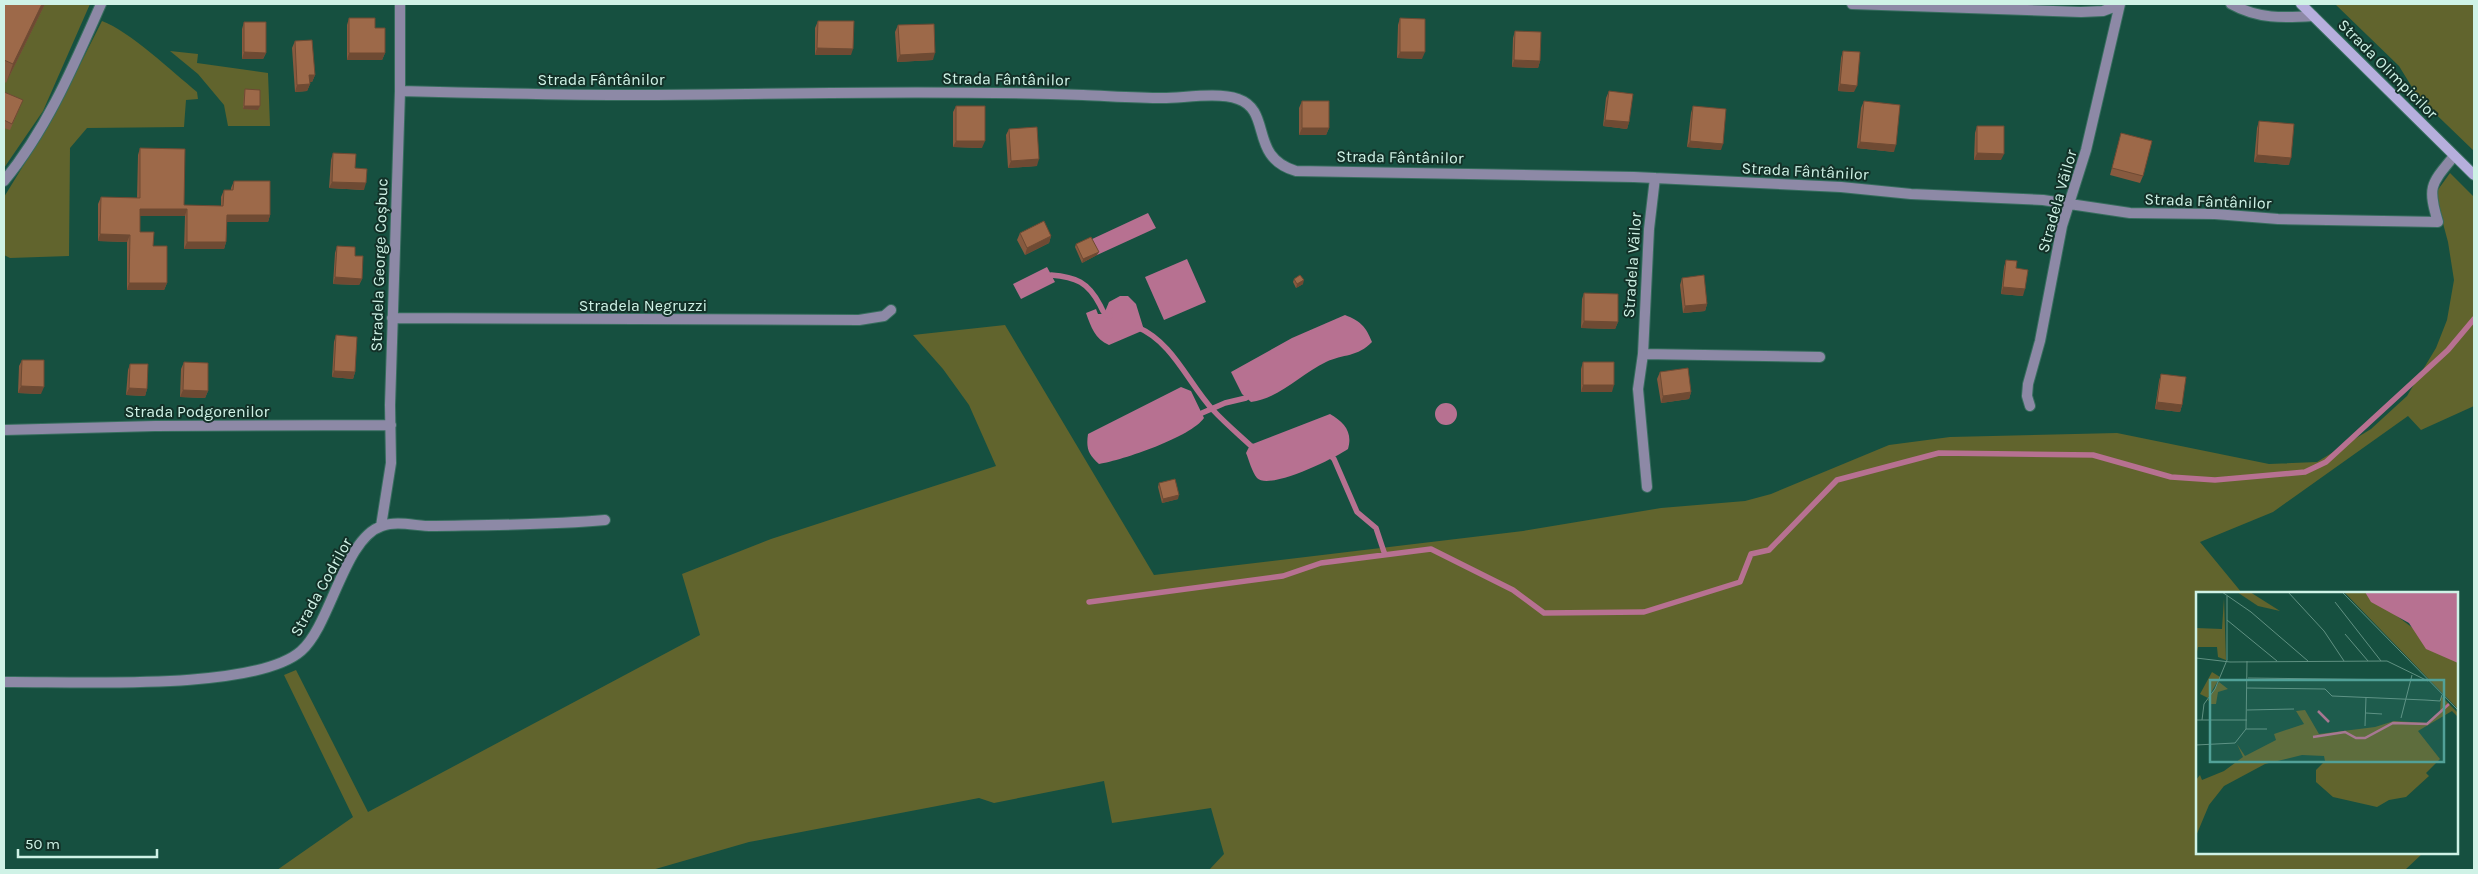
<svg xmlns="http://www.w3.org/2000/svg" width="2478" height="874" font-family="Karla,sans-serif">
  <rect width="100%" height="100%" fill="#165040"/>
  <path fill="#61642d" d="M4 4H90L43 111 4 168Z
    M2335 4H2474V151L2418 97 2399 66Z
    M102 21C129 31 173 72 197 92L198 99 186 100 184 127 87 128 70 148 69 256 10 258 4 255V197L55 114Z
    M170 51 198 54 197 63 268 73 270 126H228L224 105 198 74Z
    M2450 173 2474 197V406L2421 430 2408 416 2273 512 2200 542 2242 593H2197V853H2423L2405 870H1209L1224 854 1211 808 1112 823 1104 781 994 803 979 798 749 842 652 870H277L353 817 284 675 296 670 368 812 700 635 682 574 771 539 996 466 969 405 943 369 913 335 1005 325 1154 575 1523 531 1661 508 1745 501 1771 494 1889 445 1950 437 2117 433 2269 464 2317 462 2371 429 2407 396 2436 348 2447 320 2454 280 2448 242 2437 201V191Z"/>
  <path fill="#b77191" d="M1148 213 1156 228 1097 255 1090 240Z
    M1187 259 1206 302 1164 320 1145 277Z
    M1047 267 1055 282 1021 299 1013 284Z
    M1120 296H1128L1136 304 1144 330 1109 345C1095 339 1091 327 1086 313L1096 309 1098 314H1104L1109 302Z
    M1345 315C1361 321 1366 327 1372 342 1358 357 1343 354 1326 362 1301 374 1280 398 1251 402L1242 394 1231 372 1292 338Z
    M1181 387 1191 391 1204 418C1191 437 1123 460 1099 464 1088 454 1086 448 1088 434Z
    M1435 414a11 11 0 1 1 22 0a11 11 0 1 1-22 0Z
    M1330 414C1344 422 1353 432 1348 449 1335 458 1269 491 1257 478 1252 472 1249 460 1246 453L1250 445Z"/>
  <g fill="none" stroke-linecap="round" stroke-linejoin="round">
    <path stroke="#b77191" stroke-width="5.5" d="M1051 275C1076 277 1088 282 1100 305 1103 311 1103 314 1110 316
      M1137 327C1173 342 1188 383 1213 410 1224 422 1237 433 1250 445L1255 448
      M1202 413 1225 403 1246 398
      M1330 455 1334 459 1357 512 1376 528 1385 555
      M1089 602 1283 576 1321 563 1431 549 1513 590 1544 613 1644 612 1740 582 1751 554 1769 550 1837 480 1939 453 2093 455 2171 477 2215 480 2305 472 2326 462 2448 350 2474 319"/>
    <defs>
      <path id="minor" d="M1852 4 2081 12 2103 11 2119 5
        M2231 4C2258 19 2283 18 2313 16
        M400 91C478 93 557 95 635 95 784 94 934 90 1083 95 1109 96 1136 98 1163 98 1183 98 1218 92 1238 99 1273 111 1248 157 1296 171L1634 177 1841 187 1911 194 2043 200 2130 213 2215 214 2278 219 2438 222C2427 186 2431 184 2454 156
        M4 181C47 129 74 65 101 4
        M392 318 859 320 884 316 891 310
        M1643 354 1820 357
        M2030 406 2027 396 2028 384 2040 341 2062 226 2086 150 2120 4
        M4 430 155 426 391 425
        M1647 487 1638 389 1643 354 1649 229 1655 178
        M381 526 391 463 390 405 400 91V4
        M4 682C69 681 254 692 301 651 331 625 344 538 382 526 398 520 419 527 435 526 492 525 548 525 605 520"/>
      <path id="secondary" d="M2301 4 2474 175"/>
    </defs>
    <use href="#minor" stroke="#376d5e" stroke-width="12"/>
    <use href="#secondary" stroke="#376d5e" stroke-width="12"/>
    <use href="#minor" stroke="#8d89a6" stroke-width="10"/>
    <use href="#secondary" stroke="#b6afdd" stroke-width="10"/>
  </g>
  <path fill="#875a3f" d="M4 4H45L6 83 4 81Z
    M349 18 375 28 385 53 382 60H347V25Z
    M1400 18 1422 59 1397 58 1398 25Z
    M818 21 851 55H815V28Z
    M244 22 266 53 263 59H242V29Z
    M898 25 933 60 897 62 895 32Z
    M1515 31 1540 61 1538 68 1512 67 1513 38Z
    M295 41 315 75 312 82H309L310 84 307 91 295 92 292 48Z
    M1843 51 1854 92 1838 91 1841 58Z
    M245 89 260 106 258 110 243 109 244 93Z
    M1609 91 1629 122 1627 129 1603 126 1606 98Z
    M4 92 20 107 10 130 4 128Z
    M1302 101 1329 128 1326 135H1299V108Z
    M1864 101 1894 152 1857 148 1861 108Z
    M956 106 982 148 953 147V112Z
    M1693 106 1721 150 1687 147 1691 113Z
    M2259 121 2289 165 2254 162 2257 128Z
    M1977 126 2001 160H1974L1975 133Z
    M1009 129 1037 166 1008 168 1006 135Z
    M2121 133 2143 176 2140 183 2110 175Z
    M140 148 184 205 221 206V197L224 190H231V188L234 181 270 215 268 222H227L226 242 224 249H184L185 216H140V232L153 246 167 283 164 290H127V242L98 241V204L101 197 137 198 138 155Z
    M333 153 355 168 364 190 329 188 331 160Z
    M1020 233 1051 236 1049 243 1025 255 1017 240Z
    M1076 244 1097 255 1082 263 1075 247Z
    M337 246 355 256 362 279 359 285 333 284 335 253Z
    M2006 260 2016 268 2023 296 2001 294 2004 267Z
    M1682 278 1707 304 1705 311 1683 313 1680 285Z
    M1294 279 1303 284 1296 288 1293 282Z
    M1584 293 1618 322 1615 329 1581 328 1582 299Z
    M336 335 355 372 353 379 332 377 334 342Z
    M22 360 41 394 18 393 19 366Z
    M184 362 208 391 205 398 180 397 181 369Z
    M1583 362 1612 392H1581V369Z
    M130 364 147 389 145 396 126 395 128 370Z
    M1660 372 1691 392 1689 399 1661 403 1657 379Z
    M2161 374 2182 405 2180 412 2155 409 2159 381Z
    M1159 483 1178 499 1162 503 1158 487Z"/>
  <path fill="#6e4a33" d="M42 4H45L6 83 13 64Z
    M817 48 853 49 851 55H815Z
    M244 52 266 53 263 59H242Z
    M1400 52H1425L1422 59 1397 58Z
    M349 53H385L382 60H347Z
    M935 53 933 60 897 62 900 55Z
    M1514 60 1540 61 1538 68 1512 67Z
    M309 75H315L312 82H307Z
    M310 84 307 91 295 92 297 85Z
    M1840 84 1857 86 1854 92 1838 91Z
    M244 106H260L258 110 243 109Z
    M1605 120 1629 122 1627 129 1603 126Z
    M1302 128H1329L1326 135H1299Z
    M956 141H985L982 148 953 147Z
    M1690 141 1723 144 1721 150 1687 147Z
    M1860 142 1896 145 1894 152 1857 148Z
    M1977 153 2004 154 2001 160H1974Z
    M2257 155 2291 158 2289 165 2254 162Z
    M1039 159 1037 166 1008 168 1011 161Z
    M332 182 366 183 364 190 329 188Z
    M140 209H187L185 216H138Z
    M227 215H270L268 222H224Z
    M100 234 130 235 127 242 98 241Z
    M1051 236 1049 243 1025 255 1027 248Z
    M187 242H226L224 249H184Z
    M1099 252 1097 255 1082 263 1083 259Z
    M335 277 362 279 359 285 333 284Z
    M1304 280 1303 284 1296 288 1297 284Z
    M129 283H167L164 290H127Z
    M2003 287 2025 289 2023 296 2001 294Z
    M1707 304 1705 311 1683 313 1685 306Z
    M1584 321 1618 322 1615 329 1581 328Z
    M334 371 355 372 353 379 332 377Z
    M1583 385H1614L1612 392H1581Z
    M21 386 44 387 41 394 18 393Z
    M129 388 147 389 145 396 126 395Z
    M183 390 208 391 205 398 180 397Z
    M1691 392 1689 399 1661 403 1663 396Z
    M2157 402 2182 405 2180 412 2155 409Z
    M1179 495 1178 499 1162 503 1163 499Z"/>
  <path fill="#9d6949" stroke="#6e4a33" d="M4 4H42L13 64 4 60Z
    M349 18H375V28H385V53H349Z
    M1400 18 1425 19V52H1400Z
    M818 21H854L853 49 817 48Z
    M244 22H266V53L244 52Z
    M934 24 935 53 900 55 898 25Z
    M1515 31 1541 32 1540 61 1514 60Z
    M312 40 315 75H309L310 84 297 85 295 41Z
    M1843 51 1860 52 1857 86 1840 84Z
    M245 89 260 90V106H244Z
    M1609 91 1633 94 1629 122 1605 120Z
    M4 92 23 100 12 124 4 120Z
    M1302 101H1329V128H1302Z
    M1864 101 1900 105 1896 145 1860 142Z
    M956 106H985V141H956Z
    M1693 106 1726 109 1723 144 1690 141Z
    M2259 121 2294 124 2291 158 2257 155Z
    M1977 126H2004V154L1977 153Z
    M1037 127 1039 159 1011 161 1009 129Z
    M2121 133 2152 141 2143 176 2112 168Z
    M140 148 185 149 184 205 223 206 224 190H233L234 181H270V215H227L226 242H187V209H140V232H154L153 246H167V283H129L130 235 100 234 101 197 140 198Z
    M333 153 356 154 355 168 367 169 366 183 332 182Z
    M1044 221 1051 236 1027 248 1020 233Z
    M1091 237 1099 252 1083 259 1076 244Z
    M337 246 355 247V256H363L362 279 335 277Z
    M2006 260 2017 261 2016 268 2028 270 2025 289 2003 287Z
    M1300 275 1304 280 1297 284 1294 279Z
    M1704 275 1707 304 1685 306 1682 278Z
    M1584 293 1618 294V322L1584 321Z
    M336 335 357 337 355 372 334 371Z
    M22 360H44V387L21 386Z
    M184 362 208 363V391L183 390Z
    M1583 362H1614V385H1583Z
    M130 364H148L147 389 129 388Z
    M1688 368 1691 392 1663 396 1660 372Z
    M2161 374 2186 377 2182 405 2157 402Z
    M1175 479 1179 495 1163 499 1159 483Z"/>
  <g text-anchor="middle" dominant-baseline="central" stroke-width="4" stroke-linejoin="round" paint-order="stroke">
    <g font-size="16" fill="#cff2e6" stroke="#133128">
      <text transform="translate(2388 69) rotate(45)">Strada Olimpicilor</text>
      <text x="601" y="79">Strada Fântânilor</text>
      <text transform="translate(1006 79) rotate(1)">Strada Fântânilor</text>
      <text transform="translate(1400 157) rotate(1)">Strada Fântânilor</text>
      <text transform="translate(1805 171) rotate(3)">Strada Fântânilor</text>
      <text transform="translate(2057 201) rotate(-74)">Stradela Văilor</text>
      <text transform="translate(2208 201) rotate(2)">Strada Fântânilor</text>
      <text transform="translate(379 265) rotate(-88)">Stradela George Coșbuc</text>
      <text transform="translate(1632 265) rotate(-86)">Stradela Văilor</text>
      <text x="643" y="305">Stradela Negruzzi</text>
      <text x="197" y="411">Strada Podgorenilor</text>
      <text transform="translate(321 587) rotate(-61)">Strada Codrilor</text>
    </g>
  </g>
  <g transform="translate(2196 592)">
    <rect width="262" height="262" fill="#165040"/>
    <path d="M41 0H54L84 19 62 14ZM148 0H169L262 70V117ZM28 6 30 68 22 65 21 55H2L0 64V36L26 37ZM16 80 24 85 12 106 4 102ZM23 90 32 97 22 100 20 112H15L12 108ZM245 104 262 121V125L256 119 222 139 244 167 230 181 233 184 210 205 193 208 181 215 137 205 120 190V178L129 169 128 164 106 163 69 172 28 194 13 213 0 244V188L4 183 6 188 28 179 47 165 41 152 49 164 80 148 78 142 108 132 100 119 109 118 123 142 179 135 198 129 233 131 244 121Z" fill="#61642d"/>
    <path d="M169 0H262V71L230 57 213 31 175 10Z" fill="#b77191"/>
    <path fill="none" stroke="#b77191" stroke-width="2.5" d="M122 119 133 130M117 145 149 140 160 146H169L197 131 231 132 253 112"/>
    <path fill="none" stroke="#609182" stroke-width="1" d="M26 0 55 20 112 69M92 0 128 39 148 69M146 0 263 119M139 10 185 69M31 28 81 69M149 42 172 69M0 66 34 70 191 69 232 89M52 86 214 88M51 96 129 97 136 104 229 108 244 109 246 103M51 118 98 117M170 121 186 122M205 126 216 83M0 128H51M6 128 8 112 19 97 31 68V4M169 134 170 105M50 137 51 69M0 153 39 151 50 137H71"/>
    <path fill="#52a198" fill-opacity="0.15" stroke="#52a198" stroke-width="2.5" d="M14 88H248V170H14Z"/>
    <rect width="262" height="262" fill="none" stroke="#cff2e6" stroke-width="2.5"/>
  </g>
  <rect width="2478" height="874" fill="none" stroke="#cff2e6" stroke-width="10"/>
  <path d="M18 849v8h139v-8" fill="none" stroke="#cff2e6" stroke-width="2.5"/>
  <text x="25" y="849" font-size="15" fill="#cff2e6" stroke="#133128" stroke-width="4" paint-order="stroke">50 m</text>
</svg>
